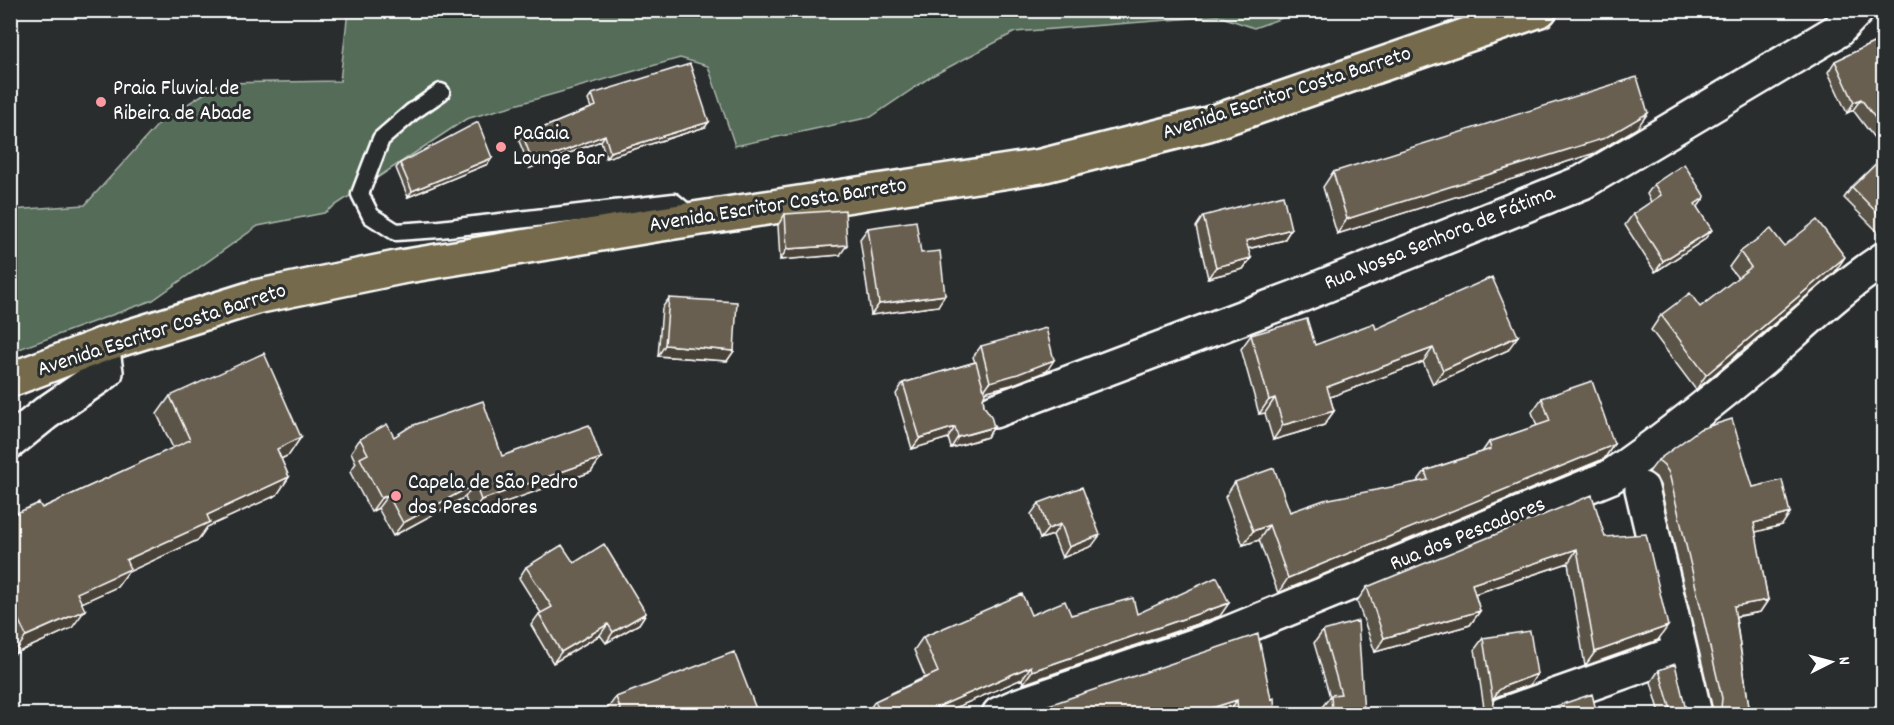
<svg xmlns="http://www.w3.org/2000/svg" width="1894" height="725" font-family="Dekko,sans-serif">
  <rect width="100%" height="100%" fill="#2a2d2e"/>
  <filter id="ink" filterUnits="userSpaceOnUse"><feTurbulence type="fractalNoise" baseFrequency=".0167" numOctaves="2"/><feDisplacementMap in="SourceGraphic" scale="12" xChannelSelector="R" yChannelSelector="G"/><feConvolveMatrix kernelMatrix="1 2 1 2 8 2 1 2 1" color-interpolation-filters="sRGB"/></filter>
  <g filter="url(#ink)">
    <path fill="#546c59" stroke="#aab6ac" stroke-width="1.5" d="M348 11H1302L1254 28 1219 16 1015 32 932 76 871 117 735 146 708 66 680 58 466 119 324 213 258 226 153 300 11 352V210L85 205 162 120 221 83 340 81Z"/>
    <g fill="none" stroke-linecap="round" stroke-linejoin="round">
      <defs>
        <path id="service" d="M441 92 412 112 381 139 360 194 371 216 396 232 440 229 674 202 693 218"/>
        <path id="minor" d="M994 411 1294 298 1583 182 1837 31 1857 10
          M10 442 46 413 106 372 102 345
          M1642 489 1695 714
          M999 714 1017 706 1214 639 1610 477C1663 441 1714 400 1763 359 1802 325 1840 288 1884 259
          M1504 714 1680 652"/>
        <path id="primary" d="M10 380 102 345 256 297 401 267 655 225 1041 166 1208 124 1540 10"/>
      </defs>
      <use href="#service" stroke="#fff" stroke-width="21"/>
      <use href="#minor" stroke="#fff" stroke-width="38"/>
      <use href="#primary" stroke="#fff" stroke-width="38"/>
      <use href="#service" stroke="#2a2d2e" stroke-width="16"/>
      <use href="#minor" stroke="#2a2d2e" stroke-width="33"/>
      <use href="#primary" stroke="#756b4b" stroke-width="33"/>
    </g>
    <path fill="#5a5246" stroke="#fff" stroke-width="1.5" d="M1884 38V151L1853 110 1847 113 1828 72 1835 61Z
      M592 94 705 127 606 158 601 141 530 168 519 141 523 136 591 108 588 100Z
      M1637 128 1595 153 1337 234 1323 187 1333 172Z
      M1884 156V238L1844 198 1852 187Z
      M400 163 488 164 408 197 396 168Z
      M1654 184 1697 208 1704 240 1655 272 1625 225 1633 214 1651 202 1647 194Z
      M785 214 840 255 780 260 778 225Z
      M1203 216 1291 229 1284 240 1248 249 1251 258 1243 269 1208 278 1196 227Z
      M868 228 921 253 938 306 871 315 860 239Z
      M1784 246 1835 272 1696 390 1651 330 1661 315 1700 307 1738 278 1729 267 1740 252Z
      M669 298 734 351 727 361 658 356 662 308Z
      M1376 329 1508 350 1433 384 1423 362 1330 397 1334 411 1324 425 1273 440 1265 413 1259 414 1241 349 1251 335 1315 345Z
      M981 346 1047 371 1011 385 984 392 983 398 984 406 994 427 987 437 951 448 948 438 912 449 896 394 903 383 975 362 973 357Z
      M170 396 301 437 289 455 281 459 289 477 277 495 207 527 198 540 128 572 117 587 81 603 72 628 14 654 10 647V516L42 508 173 448 157 414Z
      M1542 398 1614 444 1604 459 1278 593 1259 540 1243 545 1225 497 1235 482 1290 512 1417 482 1425 471 1482 452 1489 442 1537 426 1532 412Z
      M394 437 502 456 601 458 591 472 471 514 465 497 393 536 378 508 371 512 350 472 356 463 351 452 360 439Z
      M1658 460 1753 487 1782 525 1755 532 1768 600 1760 612 1736 617 1750 714H1713V710L1660 485 1656 477 1649 472Z
      M1039 503 1092 546 1062 558 1053 535 1040 539 1031 514Z
      M1605 537 1658 640 1585 666 1568 563 1475 594 1480 611 1470 625 1375 652 1357 601 1367 587Z
      M574 563 646 613 639 624 606 643 600 635 553 663 531 625 539 614 541 613 519 578 526 567Z
      M1137 614 1220 616 1023 684 1022 679 941 714H866L875 701 925 677 914 650 923 637 1031 615Z
      M1323 631 1364 714H1323L1322 707 1330 697 1314 643Z
      M1483 638 1530 685 1498 696 1493 699 1494 709 1490 714H1485L1475 649Z
      M1659 670 1685 706 1660 713 1651 682Z
      M616 697 758 714H606L605 712Z
      M1271 699 1275 714H1229V712L1222 714H1036L1040 708Z
      M1495 708 1499 714H1490Z"/>
    <path fill="#4a4239" stroke="#fff" stroke-width="1.5" d="M1861 99 1853 110 1847 113 1854 102Z
      M1648 113 1637 128 1595 153 1337 234 1347 219Z
      M709 122 705 127 606 158 610 152Z
      M605 135 601 141 530 168 533 163Z
      M492 158 488 164 408 197 412 191Z
      M1705 197 1697 208 1695 204Z
      M1291 229 1284 240 1238 251 1246 241Z
      M1712 230 1704 240 1655 272 1663 261Z
      M847 245 840 255 780 260 787 249Z
      M1845 257 1835 272 1696 390 1706 375Z
      M1251 258 1243 269 1208 278 1216 267Z
      M945 295 938 306 871 315 879 304Z
      M1518 336 1508 350 1433 384 1443 370Z
      M665 345 734 351 727 361 658 356Z
      M1433 348 1423 362 1317 402 1327 387Z
      M1054 360 1047 371 1011 385 983 392 990 382Z
      M1275 398 1265 413 1259 414 1269 400Z
      M1334 411 1324 425 1273 440 1283 425Z
      M955 427 948 438 912 449 920 438Z
      M994 427 987 437 951 448 958 437Z
      M301 437 289 455 264 467 277 449Z
      M1614 444 1604 459 1601 460 1278 593 1288 578Z
      M601 458 591 472 471 514 481 500Z
      M289 477 277 495 207 527 198 540 128 572 117 587 64 611 77 593 126 560 207 515Z
      M475 484 465 497 393 536 403 523Z
      M388 495 378 508 371 512 381 498Z
      M1790 513 1782 525 1745 535 1754 523Z
      M1061 524 1053 535 1040 539 1048 529Z
      M1269 525 1259 540 1243 545 1253 531Z
      M1100 535 1092 546 1062 558 1069 547Z
      M1577 549 1568 563 1462 598 1472 584Z
      M1768 600 1760 612 1726 618 1734 606Z
      M1229 603 1220 616 1023 684 1032 671Z
      M85 610 72 628 14 654 26 636Z
      M1480 611 1470 625 1375 652 1384 638Z
      M646 613 639 624 606 643 613 632Z
      M608 624 600 635 553 663 561 652Z
      M1668 626 1658 640 1585 666 1595 652Z
      M1031 666 1022 679 941 714H928L931 710Z
      M1537 674 1530 685 1498 696 1492 700 1498 691 1505 686Z
      M1237 700 1229 712 1222 714H1193Z
      M1159 711 1157 714H1146Z"/>
    <path fill="#695f51" stroke="#fff" stroke-width="1.5" d="M1884 38V130L1861 99 1854 102 1835 61Z
      M690 64 709 122 610 152 605 135 533 163 523 136 596 106 592 94Z
      M1637 77 1648 113 1605 138 1347 219 1333 172Z
      M478 122 492 158 412 191 400 163Z
      M1884 156V220L1852 187Z
      M1684 164 1705 197 1695 204 1712 230 1663 261 1633 214 1661 195 1654 184Z
      M1283 195 1291 229 1246 241 1251 258 1216 267 1203 216Z
      M845 210 847 245 787 249 785 214Z
      M1817 220 1845 257 1706 375 1661 315 1690 293 1700 307 1751 267 1740 252 1771 229 1784 246Z
      M916 221 921 253 940 251 945 295 879 304 868 228Z
      M1492 277 1518 336 1443 370 1433 348 1327 387 1334 411 1283 425 1275 398 1269 400 1251 335 1307 319 1315 345 1374 323 1376 329Z
      M669 298 737 302 734 351 665 345Z
      M1046 328 1054 360 1018 374 990 382 981 346Z
      M264 353 301 437 277 449 289 477 207 515 210 522 126 560 130 569 77 593 85 610 26 636 10 601V516L39 503 42 508 190 440 170 396Z
      M976 362 985 393 983 398 984 406 991 416 994 427 958 437 955 427 920 438 903 383Z
      M1592 381 1614 444 1611 446 1288 578 1269 525 1253 531 1235 482 1274 468 1290 512 1324 500 1428 480 1425 471 1491 449 1489 442 1550 421 1542 398Z
      M483 401 502 456 589 425 601 458 481 500 475 484 403 523 388 495 381 498 360 458 368 454 360 439 387 424 394 437 411 426Z
      M1732 419 1753 487 1782 480 1790 513 1754 523 1768 600 1734 606 1750 714H1717L1721 708 1722 698 1669 473 1664 465 1658 460 1700 429Z
      M1082 487 1100 535 1069 547 1061 524 1048 529 1039 503Z
      M1592 495 1605 537 1646 534 1668 626 1595 652 1577 549 1472 584 1480 611 1384 638 1367 587Z
      M604 544 646 613 613 632 608 624 561 652 539 614 552 607 526 567 562 545 574 563Z
      M1217 577 1229 603 1032 671 1031 666 931 710 934 714H881L875 701 938 672 923 637 1022 594 1031 615 1065 601 1071 615 1133 598 1137 614Z
      M1358 621 1364 714H1314L1332 713 1331 695 1341 694 1323 631Z
      M1530 631 1537 674 1505 686 1498 691 1493 699 1494 709 1483 638Z
      M1258 634 1271 699 1274 698 1275 714H1238L1237 700 1193 714H1160L1159 711 1146 714H1077V713L1068 714H1041L1040 708Z
      M734 652 758 714H622L616 697Z
      M1675 664 1685 706 1690 714H1656L1671 710 1659 670Z
      M1592 694 1597 714H1533Z
      M1495 708 1499 714H1495H1496Z"/>
  </g>
  <g fill="#ff9aa2" stroke="#2a2d2e" stroke-width="2">
    <circle cx="101" cy="102" r="6"/>
    <circle cx="501" cy="147" r="6"/>
    <circle cx="396" cy="496" r="6"/>
  </g>
  <g text-anchor="middle" dominant-baseline="central" stroke-width="6" stroke-linejoin="round" paint-order="stroke">
    <g font-size="22" fill="#fff" stroke="#2a2d2e" text-anchor="start">
      <text x="113" y="89">Praia Fluvial de<tspan x="113" dy="25">Ribeira de Abade</tspan></text>
      <text x="513" y="134">PaGaia<tspan x="513" dy="25">Lounge Bar</tspan></text>
      <text x="408" y="483">Capela de São Pedro<tspan x="408" dy="25">dos Pescadores</tspan></text>
    </g>
    <g font-size="22" fill="#fff" stroke="#2a2d2e">
      <text transform="translate(1287 94) rotate(-18)">Avenida Escritor Costa Barreto</text>
      <text transform="translate(778 206) rotate(-9)">Avenida Escritor Costa Barreto</text>
      <text transform="translate(1440 239) rotate(-22)">Rua Nossa Senhora de Fátima</text>
      <text transform="translate(162 331) rotate(-18)">Avenida Escritor Costa Barreto</text>
      <text transform="translate(1468 535) rotate(-22)">Rua dos Pescadores</text>
    </g>
  </g>
  <rect width="1894" height="725" fill="none" stroke="#2a2d2e" stroke-width="36"/>
  <rect x="18" y="18" width="1858" height="689" fill="none" stroke="#fff" stroke-width="2" filter="url(#ink)"/>
  <g transform="translate(1831 662) rotate(84)" stroke="#2a2d2e" stroke-width="4.5" paint-order="stroke">
  <path d="M0-4.5L10 22L0 15L-10 22Z" fill="#ffffff"/>
  <text y="-9" font-size="16" font-weight="bold" text-anchor="middle" fill="#ffffff">N</text>
  </g>
</svg>
